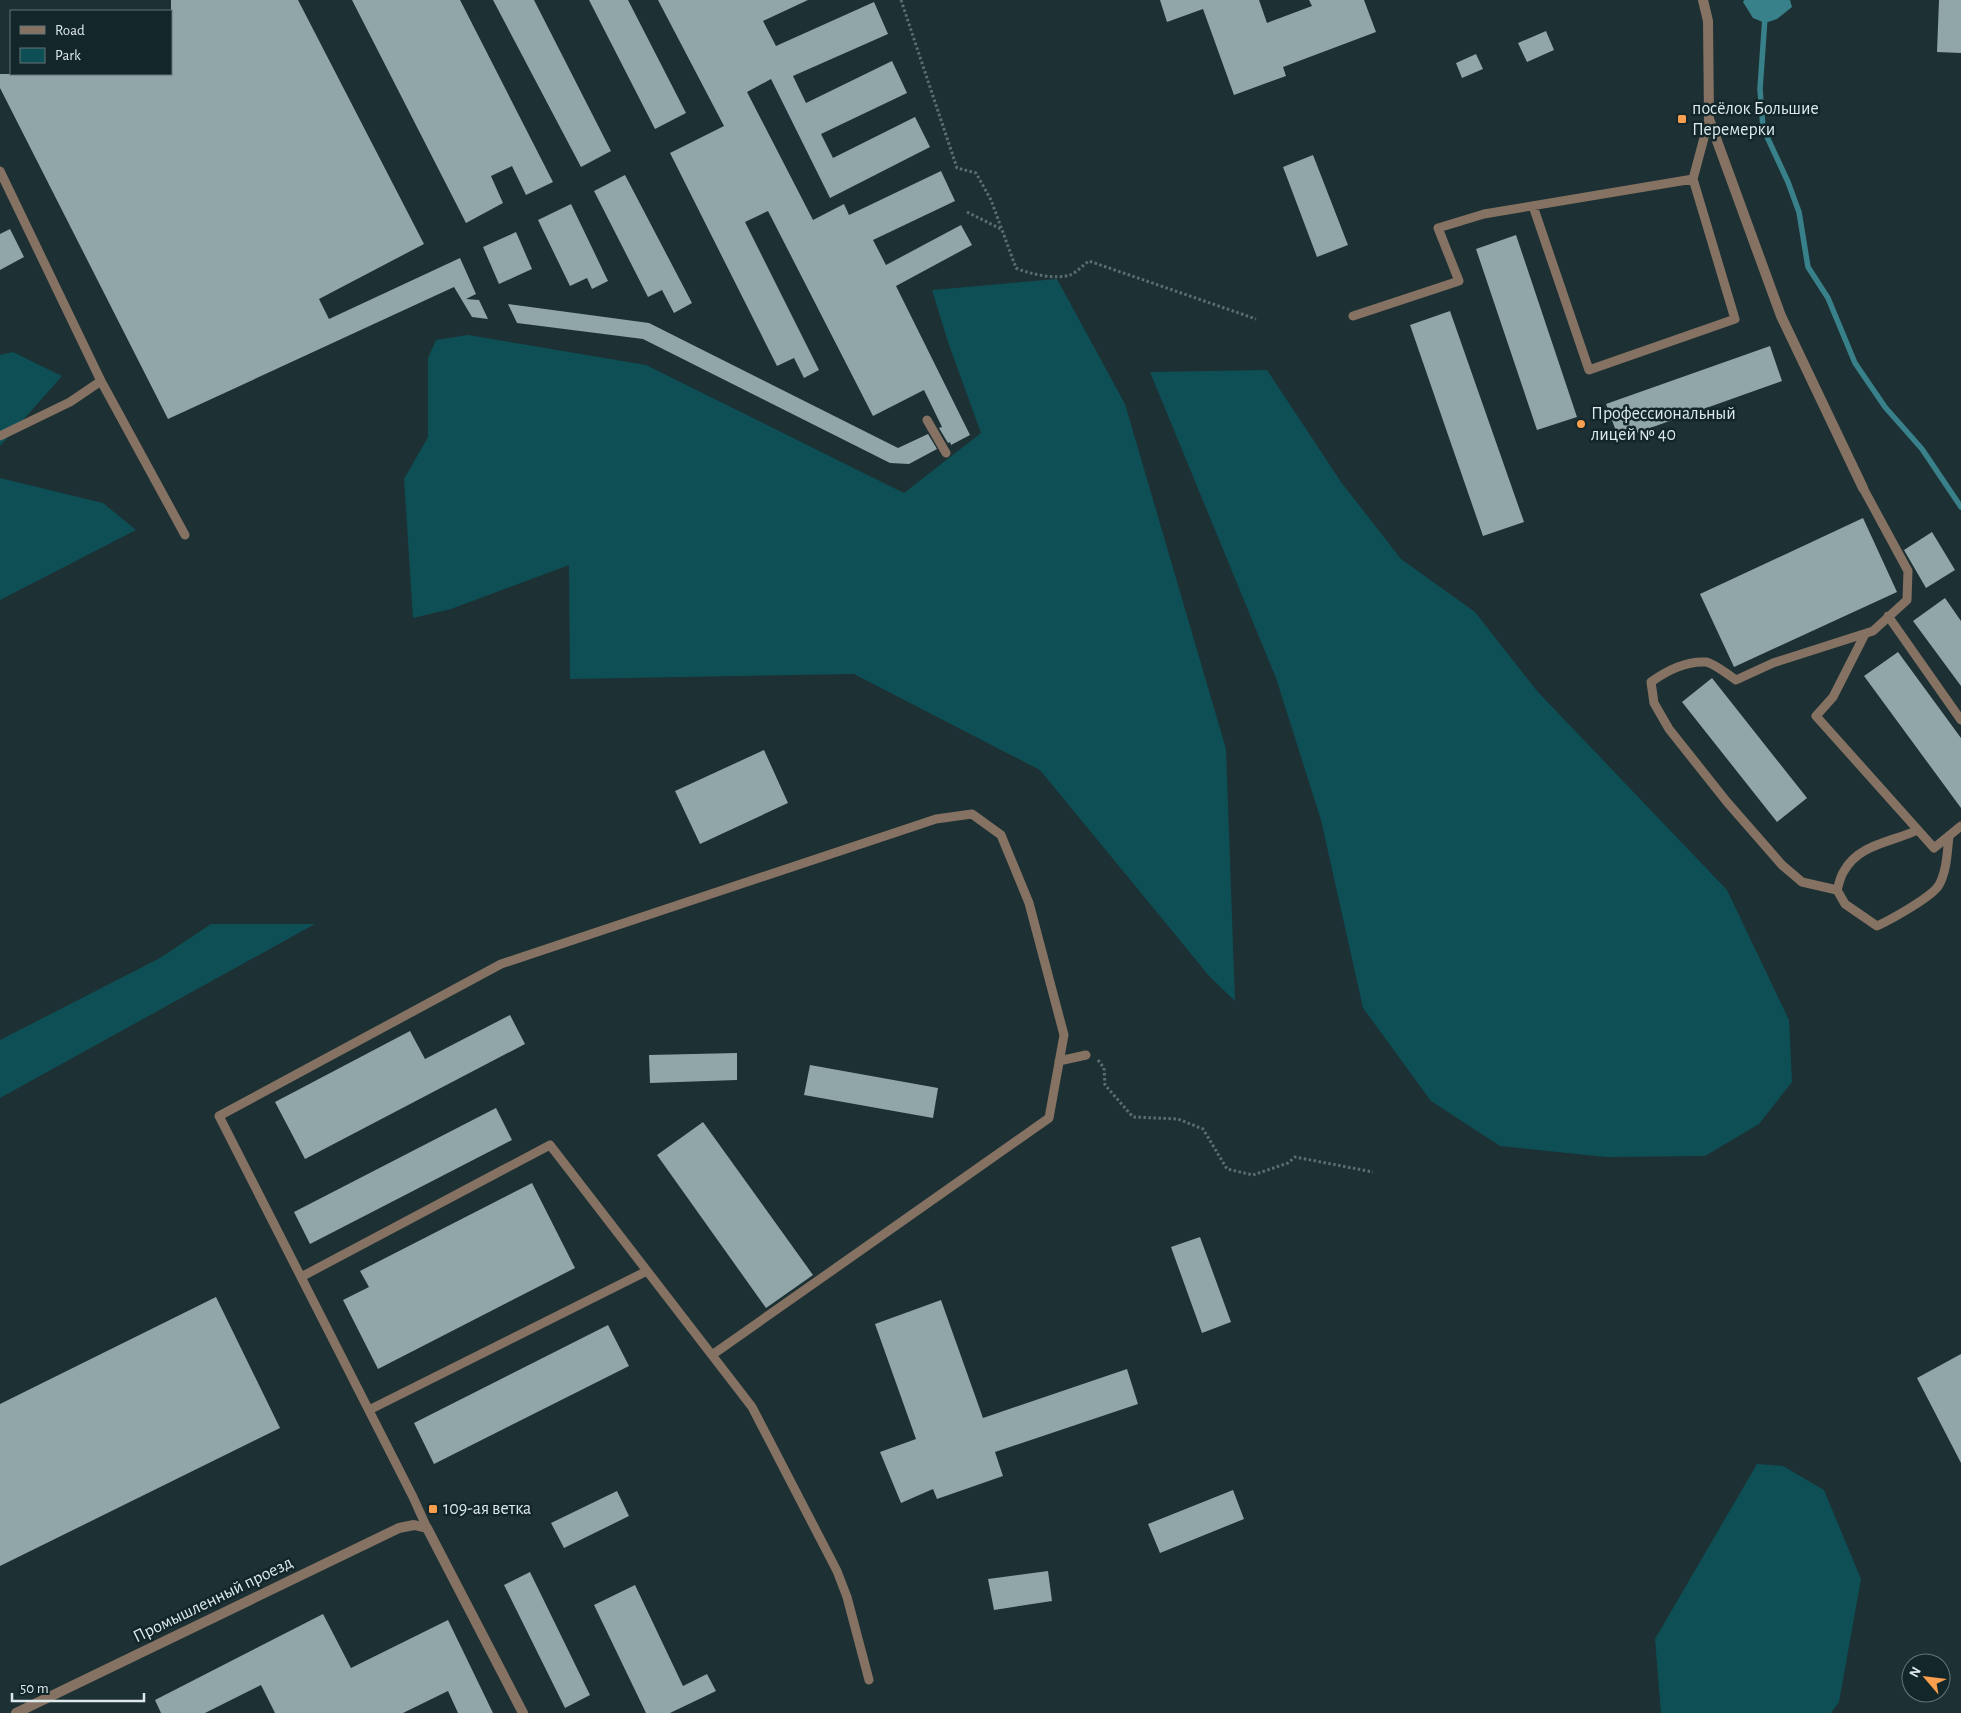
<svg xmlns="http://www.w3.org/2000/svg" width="1961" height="1713" font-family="'Alegreya Sans',sans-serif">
  <rect width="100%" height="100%" fill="#1d3033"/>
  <path fill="#0e4f56" d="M1057 279 1125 404 1226 749 1235 1001 1210 977 1040 770 854 674 570 679 569 565 451 609 413 618 404 479 428 437V358L436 340 468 335 646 365 904 493 981 433 948 342 932 290Z
    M13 352 62 376 0 446V355Z
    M1267 370 1341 482 1401 559 1475 612 1537 691 1727 890 1789 1020 1792 1082 1759 1124 1705 1156 1606 1157 1500 1146 1431 1101 1363 1008 1321 820 1276 678 1150 372Z
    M0 478 103 503 136 530 0 600Z
    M211 924H315L0 1098V1040L160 958Z
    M1757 1464 1783 1466 1824 1490 1861 1579 1839 1702 1831 1713H1661L1655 1639Z"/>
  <path fill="#39818a" d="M1744 0H1790L1792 7 1777 19 1765 23 1753 18 1743 2Z"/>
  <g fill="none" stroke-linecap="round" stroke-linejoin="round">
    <path stroke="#39818a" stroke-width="5.5" d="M1765 17 1760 89 1763 128 1788 182 1799 212 1808 267 1828 298 1855 363 1885 407 1922 449 1961 507"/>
  </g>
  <path fill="#90a6a9" d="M171 0H298L424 244 319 299 329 319 460 258 476 294 466 299 479 300 488 319 472 317 454 287 168 419 0 88V74H171Z
    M352 0H460L553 182 526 195 512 166 491 176 503 203 466 223Z
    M493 0H534L611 151 581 167Z
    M589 0H628L686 113 655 129Z
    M658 0H808L763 21 776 46 874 2 888 34 793 76 806 103 892 61 907 93 821 134 833 158 915 117 930 147 830 198 771 79 747 92 813 220 844 204 849 215 941 171 955 201 873 240 886 265 961 225 972 245 896 286 970 435 951 445 950 442 948 443 939 428 942 427 924 390 873 416 768 211 745 222 819 370 804 378 794 358 777 366 670 153 724 126Z
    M1160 0H1259L1267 23 1312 6 1309 0H1364L1376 32 1283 67 1286 76 1234 95 1203 9 1167 22Z
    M1939 0H1961V53L1937 52Z
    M1546 31 1554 50 1527 62 1518 43Z
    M1476 54 1483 69 1462 78 1456 63Z
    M1313 155 1348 245 1317 257 1283 167Z
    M625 175 692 303 674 313 662 290 648 297 594 191Z
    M571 204 608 281 592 289 587 278 570 286 538 220Z
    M10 229 24 257 0 270V234Z
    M516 232 532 269 499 284 483 247Z
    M1516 235 1577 417 1537 430 1476 249Z
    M508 304 649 323 898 448 928 434 937 449 909 464 890 463 643 339 517 323Z
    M1450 311 1524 522 1483 536 1410 325Z
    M1770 346 1782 381 1619 439 1606 404Z
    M1863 518 1897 592 1734 667 1700 594Z
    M1932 532 1955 570 1926 588 1904 550Z
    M1945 598 1961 621V686L1913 621Z
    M1898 652 1961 738V808L1864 676Z
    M1712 678 1807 798 1777 822 1682 702Z
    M764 750 788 803 700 844 675 791Z
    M510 1015 525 1044 305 1159 275 1102 410 1031 425 1059Z
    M737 1053V1080L650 1083 649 1055Z
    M810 1065 938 1088 933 1118 804 1095Z
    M496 1108 512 1140 310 1244 294 1212Z
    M703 1122 813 1275 766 1308 657 1155Z
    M532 1183 575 1268 378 1369 343 1300 369 1287 360 1271Z
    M1200 1237 1231 1322 1202 1333 1171 1247Z
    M216 1297 280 1428 0 1566V1404Z
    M941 1300 983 1418 1127 1369 1138 1404 995 1452 1003 1476 937 1499 933 1489 901 1503 880 1452 916 1439 875 1324Z
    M608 1325 629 1366 434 1464 414 1423Z
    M1961 1354V1463L1917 1378Z
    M1233 1490 1244 1519 1160 1553 1148 1524Z
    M617 1491 629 1516 564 1548 551 1523Z
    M1048 1571 1052 1601 994 1610 988 1579Z
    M530 1572 590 1695 565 1708 504 1585Z
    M635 1585 683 1686 707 1674 716 1691 670 1713H646L594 1605Z
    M323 1614 351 1668 448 1620 493 1713H458L448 1691 403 1713H275L261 1685 205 1713H161L155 1700Z"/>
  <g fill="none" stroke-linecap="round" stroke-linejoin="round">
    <path stroke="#5d6d70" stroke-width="3" stroke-dasharray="2.5 2.5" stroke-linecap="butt" d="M901 0 957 168 976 173 991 200 1016 268C1030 274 1055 280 1070 275 1076 273 1083 265 1089 261L1256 319
      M967 212 1001 229
      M1098 1060 1104 1068 1105 1085 1133 1117 1178 1119 1203 1129 1227 1169 1253 1175 1288 1163 1295 1157 1373 1172"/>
    <path stroke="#857263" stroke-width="9" d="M0 171 101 381 185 535
      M1533 206 1589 370 1735 319 1693 179
      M1353 316 1459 281 1438 228 1484 214 1693 179 1709 119
      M927 420 946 453
      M0 436 70 402 101 381
      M1888 616 1961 720
      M1865 634 1833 697 1816 716 1934 848 1961 826
      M1918 830C1892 842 1859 844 1844 871 1840 877 1839 884 1837 890L1845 904 1877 926C1890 920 1932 897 1939 885 1947 870 1947 853 1949 836
      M1837 890 1802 882 1782 865 1727 802 1669 729 1654 703 1651 682C1666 671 1686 661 1706 662 1713 663 1729 675 1736 680L1773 663 1873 631 1907 600 1908 571 1863 488
      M1059 1061 1086 1055
      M301 1277 550 1145 752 1407 837 1571 847 1597 869 1680
      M369 1410 647 1271
      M427 1528 413 1497 219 1116 501 964 936 819 972 814 1001 835 1029 903 1064 1035 1049 1118 712 1355"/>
    <path stroke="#857263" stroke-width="10" d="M1703 0 1708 21 1709 119 1781 316 1863 488
      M16 1713 399 1528 414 1525 427 1528 523 1713"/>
  </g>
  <g fill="#fa9f4e" stroke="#132629" stroke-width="2">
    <rect x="1677" y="114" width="10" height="10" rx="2.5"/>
    <circle cx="1581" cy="424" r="5"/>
    <rect x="428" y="1504" width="10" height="10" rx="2.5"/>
  </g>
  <g text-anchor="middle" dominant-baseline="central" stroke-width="5" stroke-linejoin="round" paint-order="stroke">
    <g font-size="18" fill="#dde9eb" stroke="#132629" text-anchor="start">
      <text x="1692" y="109">посёлок Большие<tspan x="1692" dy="21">Перемерки</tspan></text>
      <text x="1591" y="414">Профессиональный<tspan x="1591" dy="21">лицей № 40</tspan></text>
      <text x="443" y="1509">109-ая ветка</text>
    </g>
    <g font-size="18" fill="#dde9eb" stroke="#132629">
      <text transform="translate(213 1600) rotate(-26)">Промышленный проезд</text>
    </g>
  </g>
  <rect x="10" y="10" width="162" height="65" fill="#132629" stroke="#647477"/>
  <rect x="20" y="26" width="25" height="8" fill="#857263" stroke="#647477"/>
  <text x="55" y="35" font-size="15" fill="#dde9eb">Road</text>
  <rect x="20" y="48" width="25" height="15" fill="#0e4f56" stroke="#647477"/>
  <text x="55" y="60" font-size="15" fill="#dde9eb">Park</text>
  <g transform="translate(1926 1678) rotate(298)"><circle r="24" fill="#132629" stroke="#647477"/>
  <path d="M0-4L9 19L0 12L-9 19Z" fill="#fa9f4e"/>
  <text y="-8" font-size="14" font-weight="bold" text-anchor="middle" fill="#dde9eb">N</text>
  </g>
  <path d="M12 1693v8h132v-8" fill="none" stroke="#dde9eb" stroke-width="2.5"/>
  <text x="20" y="1693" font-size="15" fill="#dde9eb" stroke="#132629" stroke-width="4" paint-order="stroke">50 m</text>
</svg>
